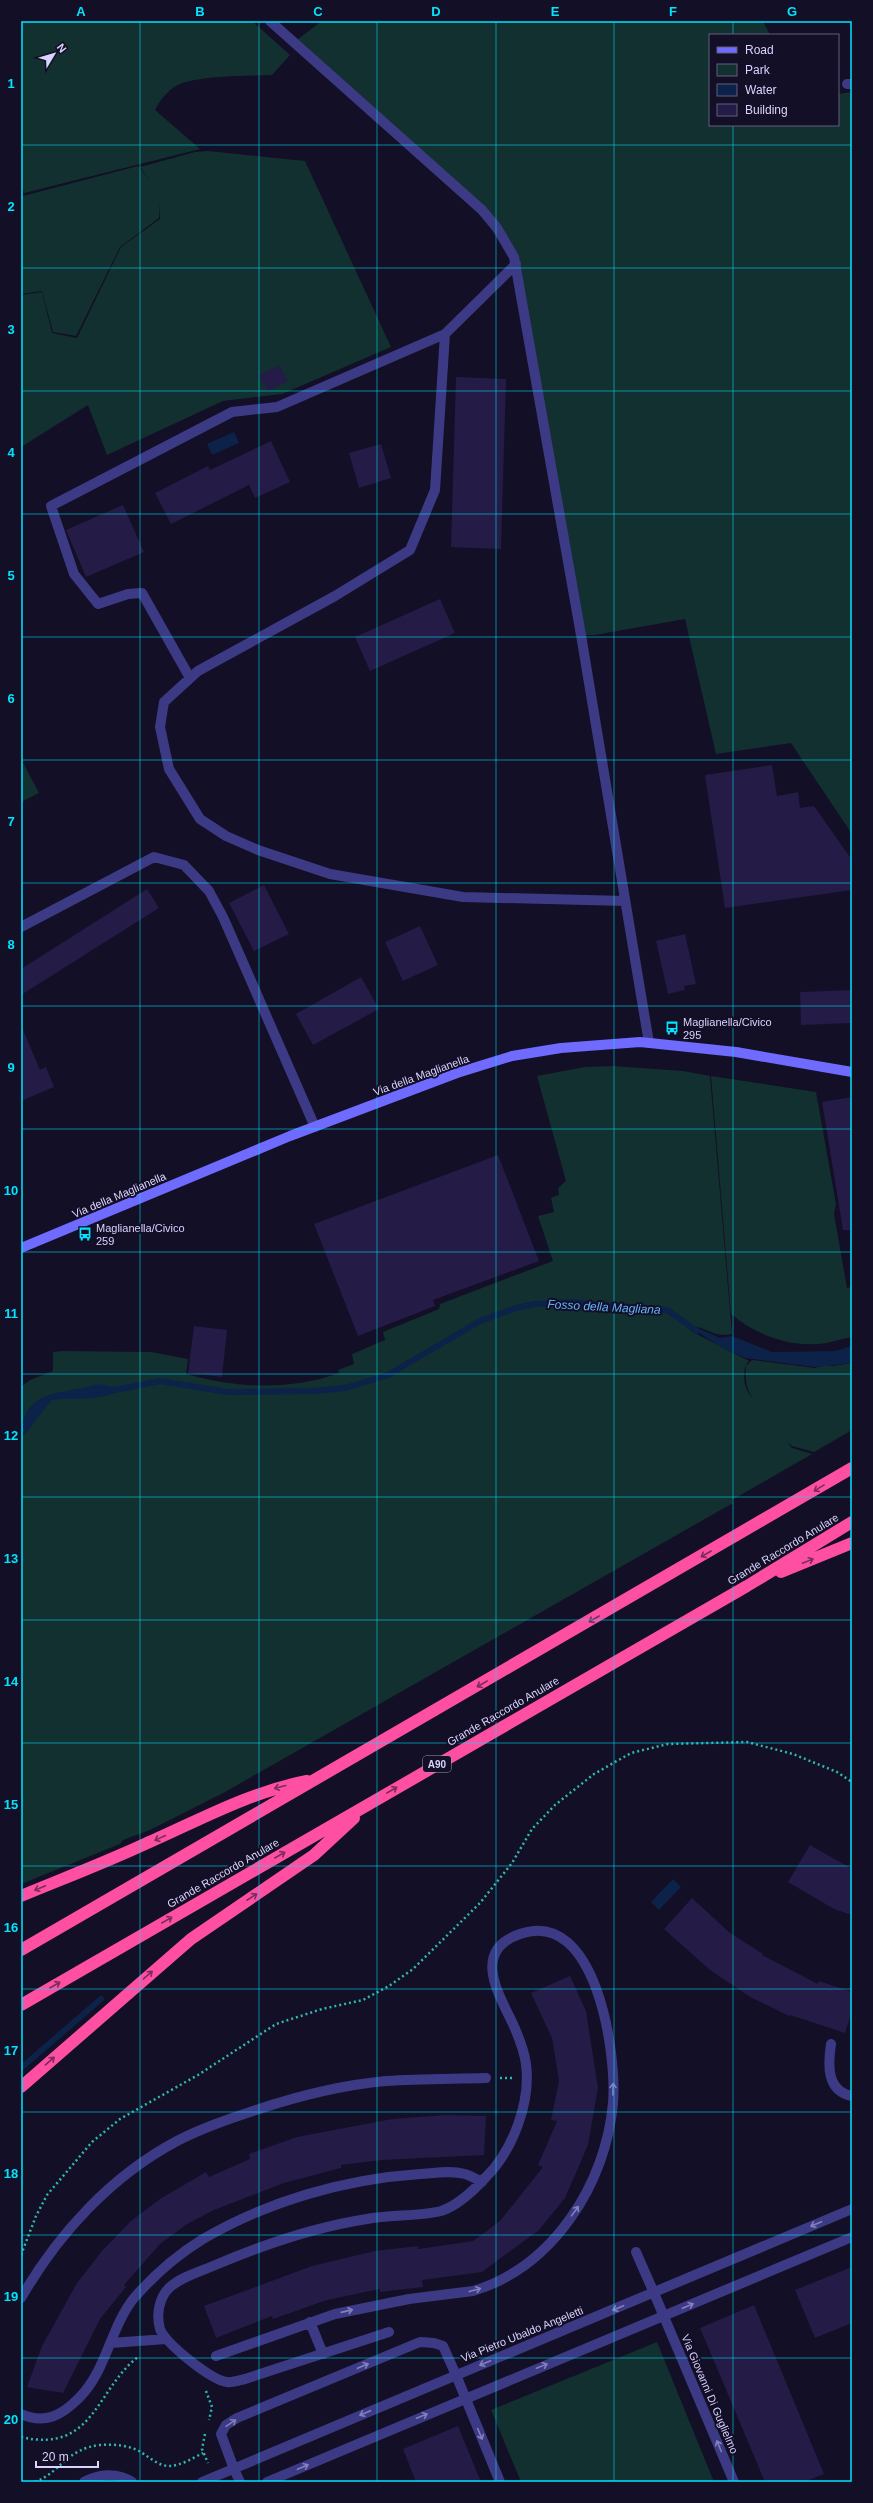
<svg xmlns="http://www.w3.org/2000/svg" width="873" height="2503" viewBox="0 0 873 2503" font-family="Arial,sans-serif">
	<rect width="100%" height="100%" fill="#130f26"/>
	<path fill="#12302f" d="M21 21H252L290 55 272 75C249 76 198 75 178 85 168 90 160 100 155 110L200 149 24 193 21 185Z
		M322 21H763L770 35H710V125H838V94L852 92V834L791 743 716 754 685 619 595 635H581L516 264 488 217 294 42Z
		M208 151 305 161 391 347 282 394 223 401 107 455 88 405 21 447V295L42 292 52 333 77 338 121 247 160 219 159 204V218L120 247 76 336 53 332 42 291 21 294V192L23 196 138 166 151 182 140 167 195 152Z
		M21 759 39 793 21 802Z
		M613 1066 683 1071 710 1076 732 1334C712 1338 709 1327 690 1326L691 1331 749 1361C741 1369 743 1390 753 1398 746 1390 745 1377 746 1366L752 1360 815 1368 826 1365 832 1366 852 1363V1430L814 1452 792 1446 787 1442 792 1448 812 1454 732 1500 733 1503 225 1792 150 1830 123 1840 120 1844 21 1884V1387L30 1380 53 1371V1352L62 1351 151 1352 188 1359 186 1374C236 1388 289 1391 339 1373L338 1370 354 1364 352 1354 385 1340 383 1332 439 1309 440 1304 553 1261 538 1216 554 1212 551 1198 559 1195 558 1188 566 1181 537 1076 585 1067Z
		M711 1076 816 1092 836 1204 834 1214 847 1288 852 1287V1337C840 1339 828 1344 816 1344 786 1346 753 1333 731 1314Z
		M657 2342 714 2482H521L491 2410Z"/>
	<path fill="#0c2248" d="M234 432 239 443 212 455 207 444Z
		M690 1327 700 1329 720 1338 732 1336 772 1352 835 1351 852 1346V1363L815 1367 745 1358 721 1347Z
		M99 1384 122 1389C102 1402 74 1397 52 1400L21 1439C21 1387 62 1395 99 1384Z
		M673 1879 681 1887 659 1910 651 1902Z"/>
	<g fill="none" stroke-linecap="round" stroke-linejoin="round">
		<path stroke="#0c2248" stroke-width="6" d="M115 1390 160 1381 227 1392 313 1391 345 1388 388 1375 480 1321 516 1308 535 1304 572 1302 667 1310 697 1331
			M21 2068 101 1999"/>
	</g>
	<path fill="#241b47" d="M279 365 288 381 267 391 259 375Z
		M456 377 506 379 501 549 451 547Z
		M271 441 290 482 255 498 249 485 171 524 155 493 208 466 210 470Z
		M381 444 391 478 359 488 349 453Z
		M123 505 144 552 86 577 66 530Z
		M440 599 455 633 370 671 355 637Z
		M772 765 777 796 798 792 800 808 814 806 852 860V890L725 908 705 775Z
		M264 885 289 934 254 951 229 903Z
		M147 889 159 908 21 995V969Z
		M420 926 438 965 403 981 385 942Z
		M685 934 696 984 684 986 685 990 668 994 656 941Z
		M361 977 379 1009 313 1045 296 1014Z
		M852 990V1023L801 1025 800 992Z
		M21 1025 40 1070 46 1067 54 1087 21 1101Z
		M852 1097V1230H843L822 1102Z
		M498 1155 539 1261 433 1300 435 1306 358 1336 314 1224Z
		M194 1326 227 1330 222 1377 188 1373Z
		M810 1845 852 1869V1915L834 1909 788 1882Z
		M692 1898 730 1933 763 1954 762 1955 818 1984 819 1981 852 1992V2011L845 2033 790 2015 789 2016 752 1998 710 1970 664 1929Z
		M570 1976 586 2011 598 2088 588 2145 565 2198 539 2230 482 2272 422 2280 423 2287 380 2292V2289L327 2300 273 2319 272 2316 216 2338 204 2306 312 2266 375 2251 418 2246V2249L473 2241 500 2221 543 2167 538 2165 557 2121 551 2120 559 2081 552 2038 531 1993Z
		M446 2115 486 2116 484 2155 382 2160 341 2165V2168L284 2183 214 2210 187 2224 160 2244 124 2285 126 2287 100 2319 63 2393 27 2387 42 2346 77 2283 102 2251 131 2221 160 2199 206 2172 209 2177 250 2159 249 2154 297 2137 392 2119Z
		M852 2267V2323L815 2338 795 2290Z
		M754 2305 824 2474 804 2482H765L700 2328Z
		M458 2426 481 2482H416L403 2449Z"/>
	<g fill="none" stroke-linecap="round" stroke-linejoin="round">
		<path stroke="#2fb8b0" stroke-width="2.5" stroke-dasharray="2 3" stroke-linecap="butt" d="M500 2078H513
			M21 2255 36 2216 47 2195 92 2142 120 2119 198 2075 276 2024 322 2009 363 2000 389 1986 413 1969 480 1903 512 1863 532 1829 555 1805 594 1774 631 1753 668 1744 747 1742 793 1754 837 1772 852 1782
			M206 2391 212 2407 209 2420
			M205 2434 202 2449 208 2463
			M21 2437C94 2454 96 2389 138 2357
			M35 2482C61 2472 66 2449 100 2445 113 2444 127 2445 139 2451 148 2456 158 2466 169 2466 180 2466 193 2458 203 2453"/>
		<path stroke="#3d3a85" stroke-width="10" d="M270 21 482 210 497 228 514 257 581 635 649 1043
			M847 84H852
			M516 264 445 334 435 490 410 550 335 596 198 671 164 702 160 727 169 769 200 819 226 836 258 850 330 874 463 897 625 901
			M190 678 142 593 128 594 98 604 74 574 51 506 232 412 277 407 445 334
			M21 927 154 857 184 865 209 891 223 917 315 1127
			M831 2044C828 2064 826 2091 852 2096
			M636 2252 654 2293
			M21 2298C58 2234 111 2176 177 2141 202 2128 229 2119 256 2110 298 2096 342 2085 386 2081 419 2079 453 2079 486 2078
			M310 2322 323 2354
			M111 2343 166 2339
			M216 2356 335 2314 409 2299 473 2291C553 2267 606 2184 613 2103 617 2053 596 1907 520 1934 472 1950 498 1993 512 2022 518 2035 524 2049 526 2064 531 2102 513 2150 486 2177 475 2189 457 2206 441 2211 423 2216 388 2215 367 2219 315 2227 262 2245 213 2266 199 2272 181 2277 169 2288 159 2298 156 2315 160 2329 166 2344 211 2380 227 2382 233 2383 240 2380 245 2379L389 2332
			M21 2414C45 2425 62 2415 79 2398 107 2370 110 2328 134 2298 154 2275 177 2255 203 2239 268 2201 345 2179 420 2174 435 2173 451 2170 465 2174 471 2176 476 2179 482 2182
			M234 2469 221 2434 226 2425 237 2418 420 2342 434 2343 443 2346 456 2375"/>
		<path stroke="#3d3a85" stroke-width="10" d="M654 2293 734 2482
			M456 2375 500 2482
			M234 2469 240 2482
			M84 2482C99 2474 117 2472 132 2482
			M202 2482 852 2209
			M267 2482 852 2237"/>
		<path stroke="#6f6bff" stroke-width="10" d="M21 1248 290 1136 457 1073 512 1056 561 1048 640 1042 736 1052 852 1072"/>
		<path stroke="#ff4fa3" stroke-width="12" d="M781 1572 852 1543
			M21 1896C62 1879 104 1863 145 1844 198 1821 249 1792 307 1781
			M21 1950 852 1468
			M21 2005 747 1586 852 1522
			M21 2087 191 1939 314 1855 354 1818"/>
	</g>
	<defs><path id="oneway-shaft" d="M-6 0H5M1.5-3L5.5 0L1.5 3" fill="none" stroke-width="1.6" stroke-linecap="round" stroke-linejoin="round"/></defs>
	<g stroke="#7d2c5e">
		<use href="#oneway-shaft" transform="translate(819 1488) rotate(149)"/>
		<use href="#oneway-shaft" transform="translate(706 1554) rotate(150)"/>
		<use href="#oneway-shaft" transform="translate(808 1561) rotate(-22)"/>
		<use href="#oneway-shaft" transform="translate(594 1619) rotate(150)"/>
		<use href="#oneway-shaft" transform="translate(482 1684) rotate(150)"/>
		<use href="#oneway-shaft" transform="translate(280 1787) rotate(165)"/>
		<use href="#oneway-shaft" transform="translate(392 1790) rotate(-30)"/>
		<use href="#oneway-shaft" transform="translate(160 1838) rotate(155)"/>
		<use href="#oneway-shaft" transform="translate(280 1855) rotate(-30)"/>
		<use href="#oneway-shaft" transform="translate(40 1888) rotate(157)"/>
		<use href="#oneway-shaft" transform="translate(252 1897) rotate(-33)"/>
		<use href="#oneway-shaft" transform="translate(167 1920) rotate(-30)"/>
		<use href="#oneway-shaft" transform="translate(148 1975) rotate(-41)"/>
		<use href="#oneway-shaft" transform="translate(55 1985) rotate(-30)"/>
		<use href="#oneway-shaft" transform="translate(50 2061) rotate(-41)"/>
	</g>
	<g stroke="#837fbc">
		<use href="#oneway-shaft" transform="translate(613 2089) rotate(-89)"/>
		<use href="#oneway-shaft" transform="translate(575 2211) rotate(-54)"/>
		<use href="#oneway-shaft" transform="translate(816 2224) rotate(157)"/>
		<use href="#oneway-shaft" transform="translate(475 2290) rotate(-15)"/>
		<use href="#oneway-shaft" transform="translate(688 2306) rotate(-23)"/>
		<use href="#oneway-shaft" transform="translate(618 2308) rotate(157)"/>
		<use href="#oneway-shaft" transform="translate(347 2311) rotate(-13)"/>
		<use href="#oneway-shaft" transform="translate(485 2363) rotate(157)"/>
		<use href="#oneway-shaft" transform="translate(363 2366) rotate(-23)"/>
		<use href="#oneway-shaft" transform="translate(542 2366) rotate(-22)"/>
		<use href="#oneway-shaft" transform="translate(365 2413) rotate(157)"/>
		<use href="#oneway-shaft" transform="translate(422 2416) rotate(-22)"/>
		<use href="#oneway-shaft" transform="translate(231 2423) rotate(-34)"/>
		<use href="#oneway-shaft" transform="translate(480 2434) rotate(67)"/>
		<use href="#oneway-shaft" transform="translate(719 2446) rotate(-113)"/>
		<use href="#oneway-shaft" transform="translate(303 2467) rotate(-23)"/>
	</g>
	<path fill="none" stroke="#00e5ff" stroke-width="1" stroke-opacity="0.55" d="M140 21V2482M259 21V2482M377 21V2482M496 21V2482M614 21V2482M733 21V35M733 125V2482M21 145H852M21 268H852M21 391H852M21 514H852M21 637H852M21 760H852M21 883H852M21 1006H852M21 1129H852M21 1252H852M21 1374H852M21 1497H852M21 1620H852M21 1743H852M21 1866H852M21 1989H852M21 2112H852M21 2235H852M21 2358H852"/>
	<defs>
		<g id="bus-bare" transform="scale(1.08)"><path d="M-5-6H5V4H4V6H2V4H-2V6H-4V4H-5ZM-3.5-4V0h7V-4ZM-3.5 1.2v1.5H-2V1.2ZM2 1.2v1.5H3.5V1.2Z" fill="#00e5ff" stroke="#130f26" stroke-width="2.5" paint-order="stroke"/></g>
	</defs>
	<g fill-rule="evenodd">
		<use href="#bus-bare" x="672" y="1028"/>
		<use href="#bus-bare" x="85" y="1234"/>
	</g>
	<g text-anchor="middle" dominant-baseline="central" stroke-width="4" stroke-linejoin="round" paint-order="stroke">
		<rect fill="#130f26" stroke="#9e99be" stroke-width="1" x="423" y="1756" width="28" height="16" rx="3"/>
		<g font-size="10" font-weight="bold" fill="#d9d4ff">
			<text x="437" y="1764">A90</text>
		</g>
		<g font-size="11" fill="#d9d4ff" stroke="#130f26" text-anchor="start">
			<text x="683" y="1022">Maglianella/Civico<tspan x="683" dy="13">295</tspan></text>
			<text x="96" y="1228">Maglianella/Civico<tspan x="96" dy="13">259</tspan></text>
		</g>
		<g font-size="11" fill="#d9d4ff" stroke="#130f26">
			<text transform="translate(421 1075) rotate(-20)">Via della Maglianella</text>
			<text transform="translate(119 1195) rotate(-23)">Via della Maglianella</text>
			<text transform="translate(783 1549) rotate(-31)">Grande Raccordo Anulare</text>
			<text transform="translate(503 1711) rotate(-30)">Grande Raccordo Anulare</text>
			<text transform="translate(223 1873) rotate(-30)">Grande Raccordo Anulare</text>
			<text transform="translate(522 2334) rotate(-22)">Via Pietro Ubaldo Angeletti</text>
			<text transform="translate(710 2394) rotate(67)">Via Giovanni Di Guglielmo</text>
		</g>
		<g font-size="12" font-style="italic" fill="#62b6ff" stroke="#130f26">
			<text transform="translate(604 1307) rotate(3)">Fosso della Magliana</text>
		</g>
	</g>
	<rect width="873" height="2503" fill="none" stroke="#130f26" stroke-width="44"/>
	<rect x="709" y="34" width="130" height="92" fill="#130f26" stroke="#625e7d"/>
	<rect x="717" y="47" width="20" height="6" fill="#6f6bff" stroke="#625e7d"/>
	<text x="745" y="54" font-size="12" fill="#d9d4ff">Road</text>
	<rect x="717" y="64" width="20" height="12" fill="#12302f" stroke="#625e7d"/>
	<text x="745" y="74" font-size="12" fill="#d9d4ff">Park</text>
	<rect x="717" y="84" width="20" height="12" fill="#0c2248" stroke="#625e7d"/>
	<text x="745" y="94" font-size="12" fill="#d9d4ff">Water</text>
	<rect x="717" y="104" width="20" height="12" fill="#241b47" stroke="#625e7d"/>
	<text x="745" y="114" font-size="12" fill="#d9d4ff">Building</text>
	<g transform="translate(54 54) rotate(52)" stroke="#130f26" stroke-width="3" paint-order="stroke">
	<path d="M0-3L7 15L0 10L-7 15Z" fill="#d9d4ff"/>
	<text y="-6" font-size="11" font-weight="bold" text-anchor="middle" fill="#d9d4ff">N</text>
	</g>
	<path d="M36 2461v6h62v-6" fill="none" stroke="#d9d4ff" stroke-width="2"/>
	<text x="42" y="2461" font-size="12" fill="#d9d4ff" stroke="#130f26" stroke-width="3" paint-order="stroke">20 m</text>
	<rect x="22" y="22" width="829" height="2459" fill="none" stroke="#00e5ff" stroke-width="1.5"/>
	<g font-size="13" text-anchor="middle" font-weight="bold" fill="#00e5ff">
		<text x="81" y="16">A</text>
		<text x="200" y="16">B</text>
		<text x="318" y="16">C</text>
		<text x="436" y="16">D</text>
		<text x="555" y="16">E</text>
		<text x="673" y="16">F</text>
		<text x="792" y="16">G</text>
		<text x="11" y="88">1</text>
		<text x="11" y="211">2</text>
		<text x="11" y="334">3</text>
		<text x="11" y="457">4</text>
		<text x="11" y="580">5</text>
		<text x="11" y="703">6</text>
		<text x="11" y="826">7</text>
		<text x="11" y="949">8</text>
		<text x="11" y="1072">9</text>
		<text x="11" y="1195">10</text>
		<text x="11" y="1318">11</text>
		<text x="11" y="1440">12</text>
		<text x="11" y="1563">13</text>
		<text x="11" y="1686">14</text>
		<text x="11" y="1809">15</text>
		<text x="11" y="1932">16</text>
		<text x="11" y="2055">17</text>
		<text x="11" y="2178">18</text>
		<text x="11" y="2301">19</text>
		<text x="11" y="2424">20</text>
	</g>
</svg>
